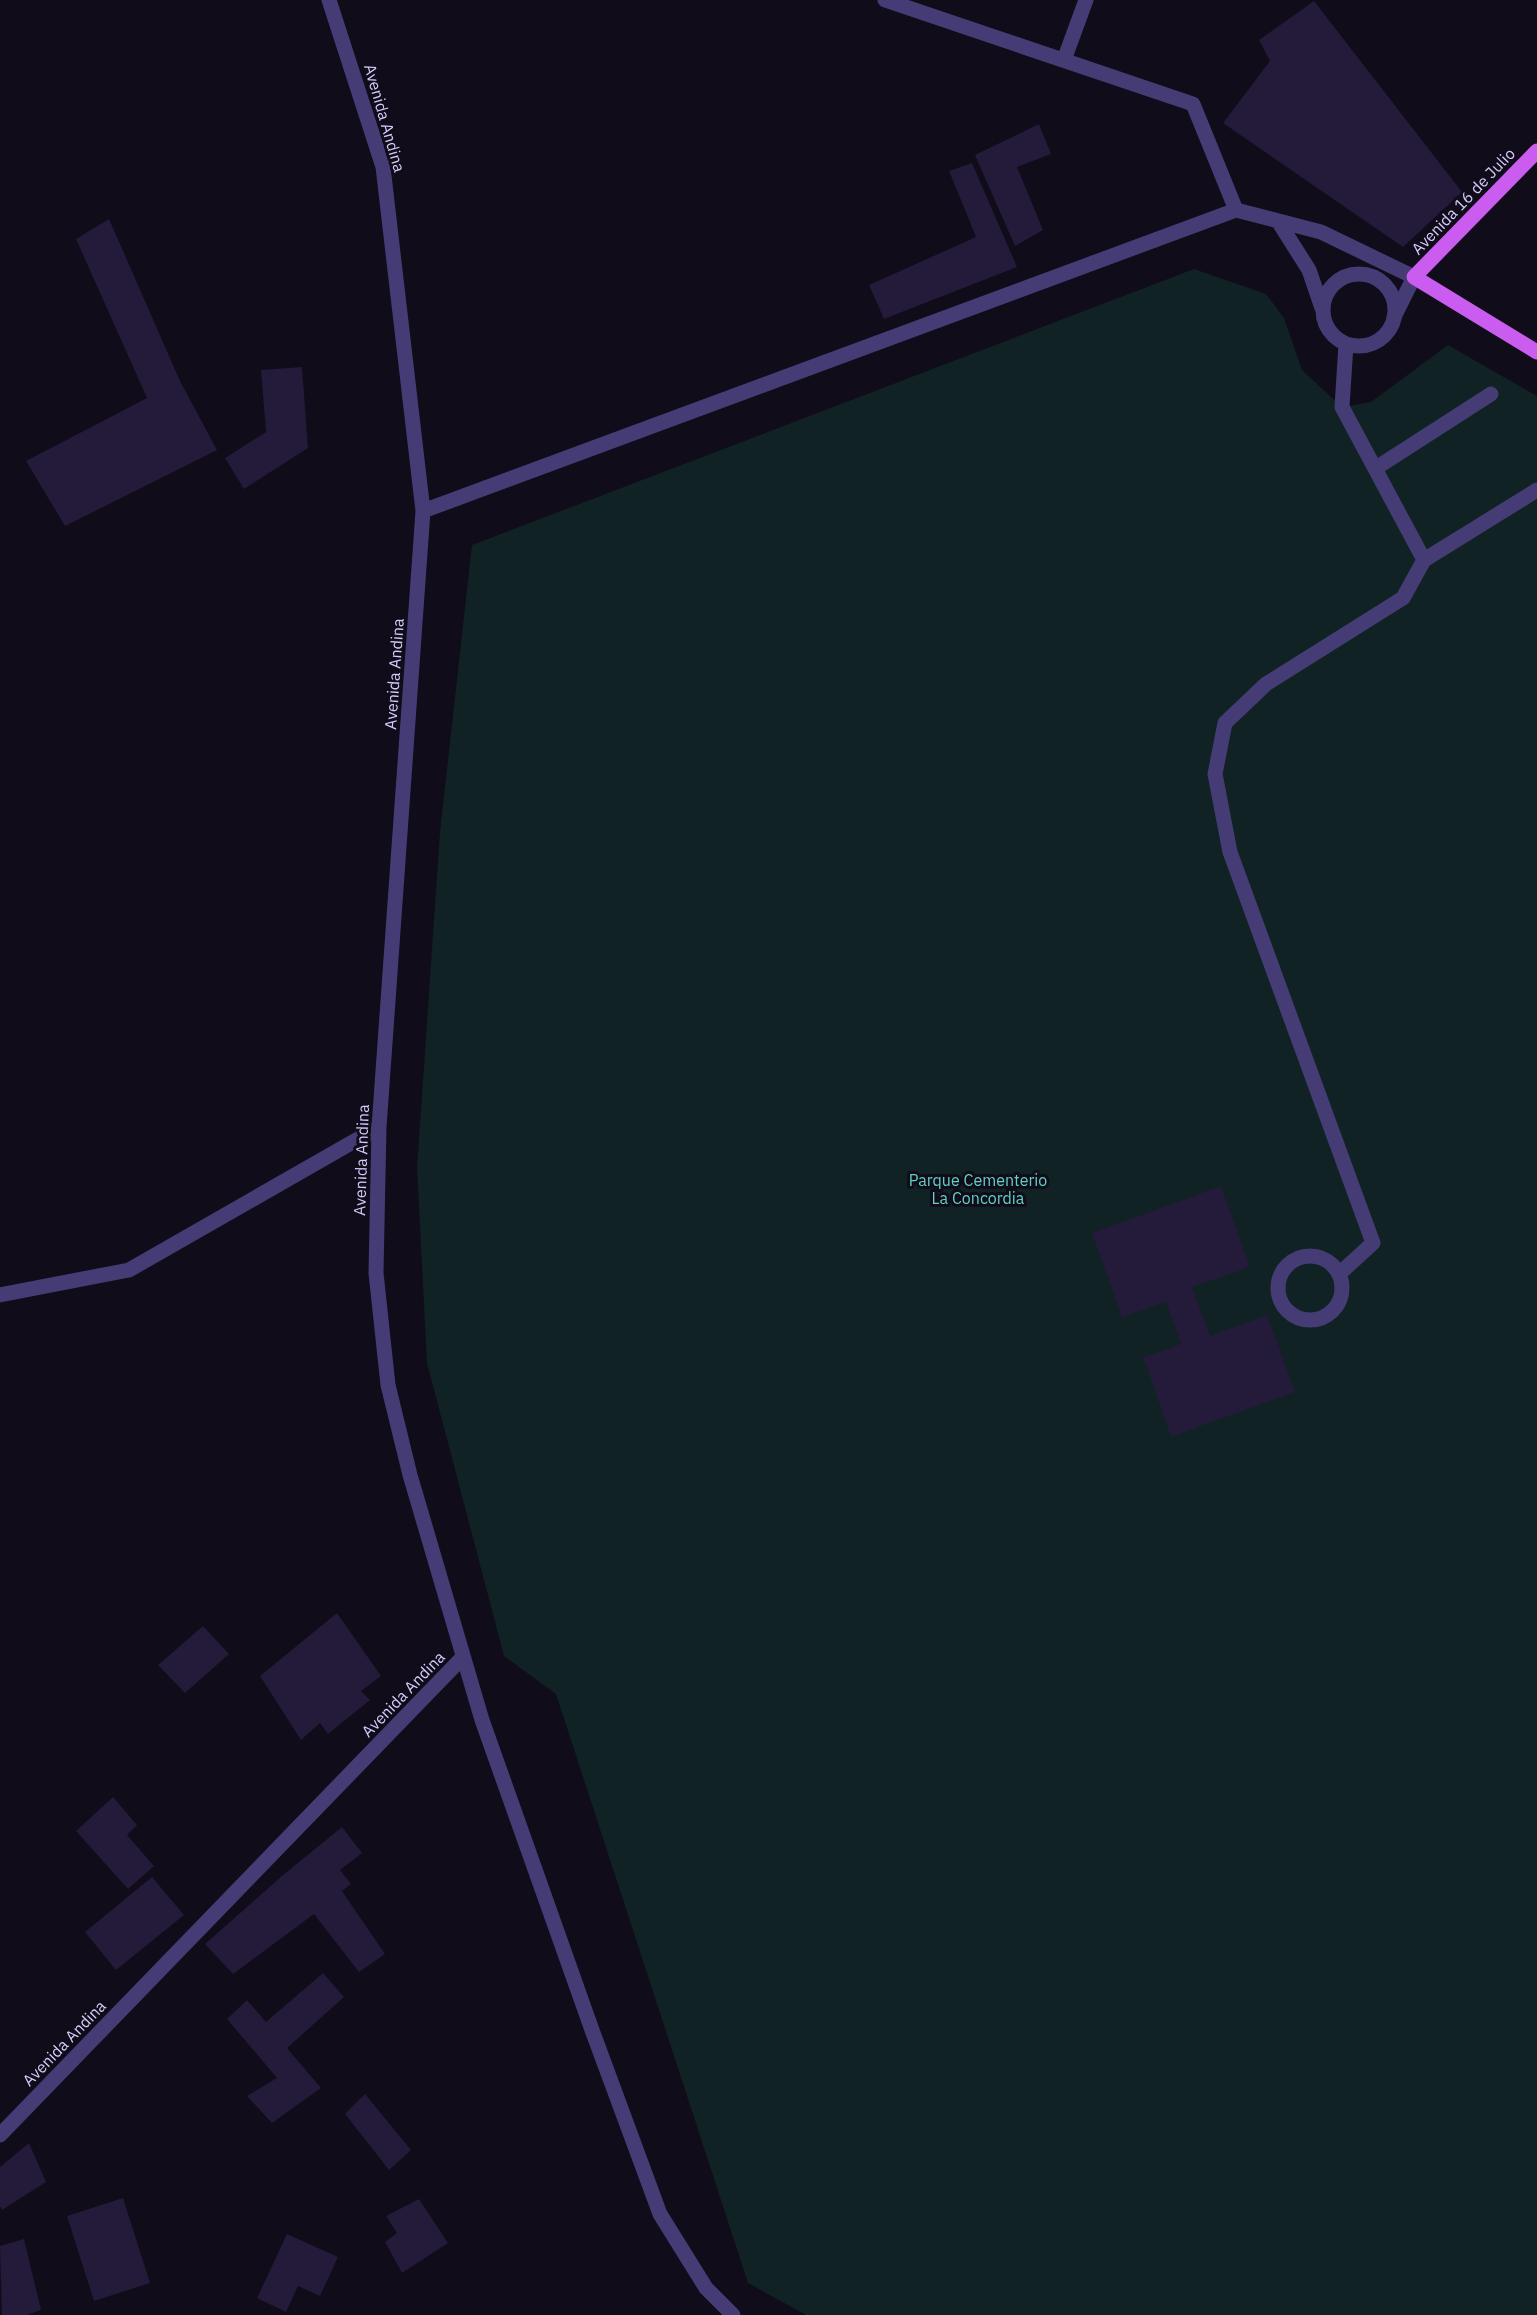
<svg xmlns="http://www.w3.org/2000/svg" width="1537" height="2315" viewBox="0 0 1537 2315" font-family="'IBM Plex Sans',sans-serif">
	<rect width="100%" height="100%" fill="#100c1a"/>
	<path fill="#102223" d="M1194 269 1266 294 1284 318 1302 370 1342 407 1371 402 1448 345 1537 396V2315H806L748 2283 556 1694 504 1656 427 1363 417 1168 440 832 472 545Z"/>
	<path fill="#241a39" d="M1314 1 1462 192 1403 247 1223 123 1270 61 1259 40Z
		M1039 124 1051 154 1017 167 1043 230 1015 246 975 155Z
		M972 163 1017 267 884 319 869 285 976 237 949 171Z
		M109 219 180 381 217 450 65 526 26 461 147 398 76 239Z
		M302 367 308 448 244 489 225 458 266 432 261 370Z
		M1221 1186 1250 1267 1192 1287 1210 1336 1267 1315 1295 1392 1171 1437 1143 1357 1181 1344 1166 1302 1122 1317 1092 1233Z
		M337 1613 381 1676 361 1691 370 1700 328 1734 320 1723 301 1740 260 1676Z
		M203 1626 229 1654 185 1693 158 1665Z
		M113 1797 137 1825 127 1835 154 1866 128 1889 76 1831Z
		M342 1827 362 1853 340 1870 351 1884 342 1891 385 1954 359 1972 314 1914 233 1974 205 1944 283 1875Z
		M152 1877 184 1915 116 1970 85 1932Z
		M323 1973 344 1997 287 2048 321 2088 272 2123 247 2096 277 2078 227 2019 247 2000 266 2022Z
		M365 2094 411 2150 389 2170 345 2114Z
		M29 2143 46 2182 2 2210 0 2206V2167Z
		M123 2198 150 2283 94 2301 67 2216Z
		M419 2199 448 2243 402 2273 385 2242 397 2233 386 2216Z
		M287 2234 338 2257 320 2296 298 2286 286 2312 257 2298Z
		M24 2239 41 2310 27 2315H2L0 2246Z"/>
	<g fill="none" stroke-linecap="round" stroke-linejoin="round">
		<path stroke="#453c75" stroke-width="15" d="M329 0 383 167 423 511 379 1127 376 1273 388 1385 410 1475 482 1720 592 2030 660 2214 706 2288 733 2315
			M885 0 1193 104 1236 210
			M1064 60 1086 0
			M1278 221 1309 270 1322 308
			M1323 310a36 36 0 1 1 72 0a36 36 0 1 1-72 0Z
			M1394 317 1414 277
			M1376 468 1491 394
			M423 511 1236 210 1321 232 1414 277
			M1424 560 1537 490
			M1278 1288a32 32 0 1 1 64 0a32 32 0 1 1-64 0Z
			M1339 1274 1373 1243 1230 852 1215 774 1225 723 1266 684 1403 598 1424 560 1342 407 1346 344
			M0 1295 129 1270 379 1127
			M0 2135 463 1657"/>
		<path stroke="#ca5cef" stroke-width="15" d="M1537 151 1414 277 1537 352"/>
	</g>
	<g text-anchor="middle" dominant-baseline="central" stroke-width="6" stroke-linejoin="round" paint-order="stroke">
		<g font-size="16" fill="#d6cafa" stroke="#100c1a">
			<text transform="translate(385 118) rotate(74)">Avenida Andina</text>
			<text transform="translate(1463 201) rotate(-46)">Avenida 16 de Julio</text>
			<text transform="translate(394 674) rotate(-86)">Avenida Andina</text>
			<text transform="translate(361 1160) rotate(-88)">Avenida Andina</text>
			<text transform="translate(403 1694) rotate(-46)">Avenida Andina</text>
			<text transform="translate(64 2043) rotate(-46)">Avenida Andina</text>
		</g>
		<g font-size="16" fill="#5fd2c3" stroke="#100c1a">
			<text x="978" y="1180">Parque Cementerio<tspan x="978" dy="18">La Concordia</tspan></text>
		</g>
	</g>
</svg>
